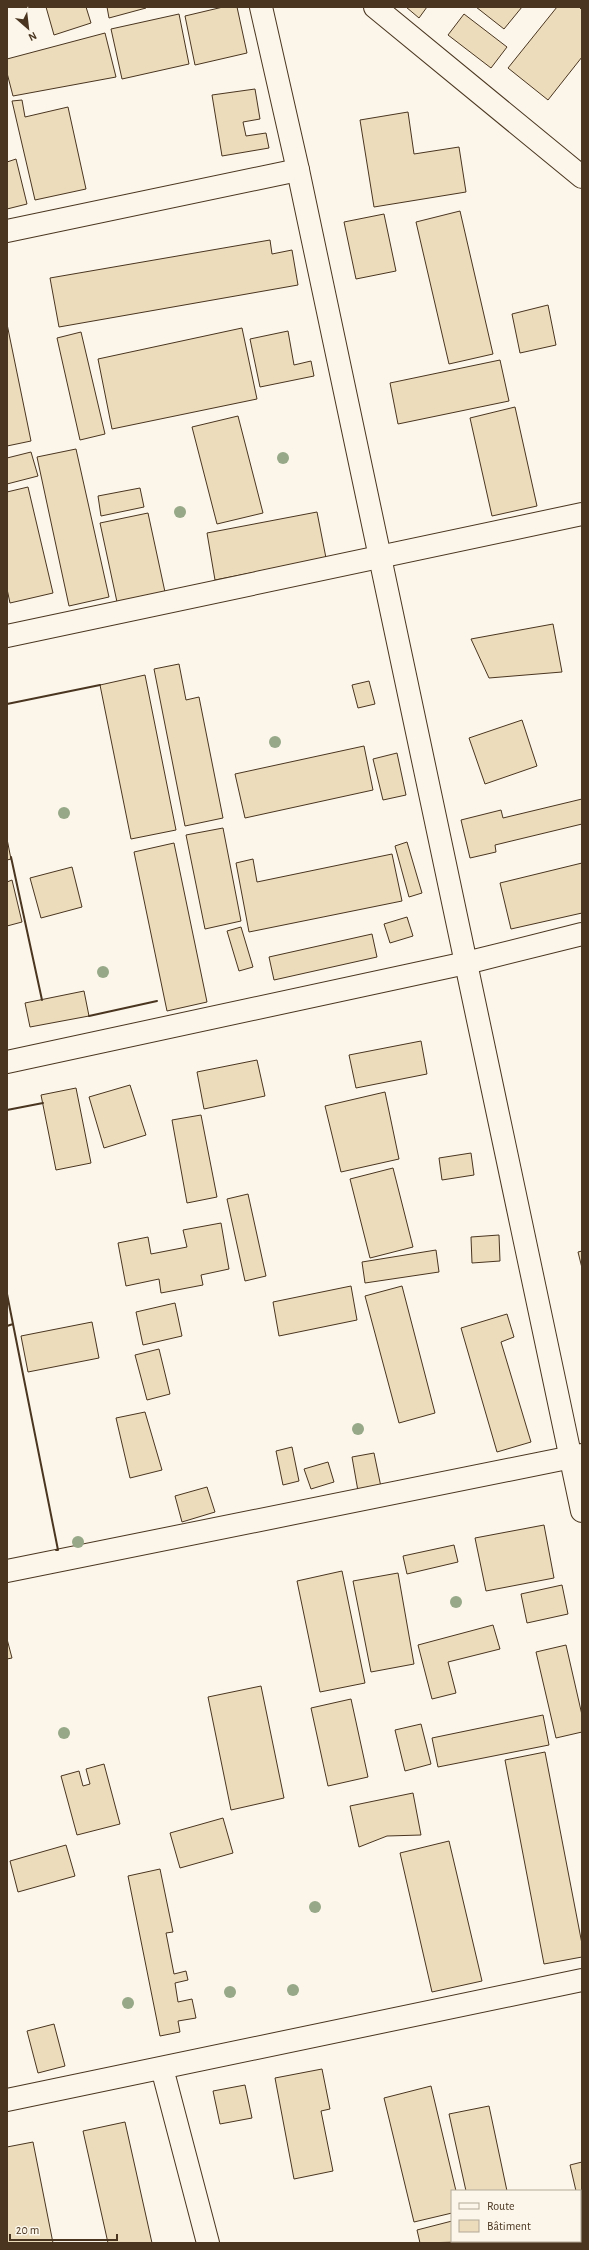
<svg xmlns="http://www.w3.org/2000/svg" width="589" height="2250" viewBox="0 0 589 2250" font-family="'Alegreya Sans',sans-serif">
	<rect width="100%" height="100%" fill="#fbf6e9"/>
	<path fill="#ecdcbc" stroke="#4a3520" d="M46 7H86L91 23 54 35Z
		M107 7H146V8L109 18Z
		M223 7H237L247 53 195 65 185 16Z
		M406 7H427L419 18Z
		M476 7H522L504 29Z
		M557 7H579L582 10V57L548 100 508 68Z
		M179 14 189 64 122 79 111 29Z
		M464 14 507 47 491 68 448 35Z
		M105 33 116 77 13 96 7 73V59Z
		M255 89 260 119 243 122 246 136 266 133 269 148 222 156 212 95Z
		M22 100 25 117 68 107 86 189 35 200 12 101Z
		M408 112 414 154 459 147 466 192 374 207 360 120Z
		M16 159 27 204 7 209V162Z
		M460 211 493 354 449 364 416 222Z
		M384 214 396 271 356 279 344 222Z
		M270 240 272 254 292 250 298 285 59 327 50 278Z
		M548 305 556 345 520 353 512 314Z
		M7 324 31 441 7 446Z
		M242 328 257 399 112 429 98 359Z
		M288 331 294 365 311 361 314 376 260 387 250 339Z
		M81 332 105 434 80 440 57 338Z
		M500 360 509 401 398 424 390 383Z
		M515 407 537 506 492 516 470 418Z
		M238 416 263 513 217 524 192 427Z
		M76 449 109 597 69 606 37 457Z
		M31 452 38 476 7 484V458Z
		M28 487 53 593 10 603 7 589V492Z
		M140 488 144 507 101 516 98 496Z
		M317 512 326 558 215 580 207 533Z
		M148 513 165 592 117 602 100 523Z
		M553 624 562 672 489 678 471 639Z
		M179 664 186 700 199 697 223 818 185 826 154 669Z
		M145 675 176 830 131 839 100 685Z
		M369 681 375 704 358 708 352 685Z
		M522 720 537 766 485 784 469 738Z
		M364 746 373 790 245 818 235 774Z
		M397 753 406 795 383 800 373 759Z
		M582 799V824L495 845 496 852 470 858 461 820 501 810 503 818Z
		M223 828 241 921 205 929 186 835Z
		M7 839 11 859 7 860Z
		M407 842 422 893 409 897 395 846Z
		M174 843 207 1002 167 1011 134 852Z
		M392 854 402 901 249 932 236 863 253 859 257 882Z
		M582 863V913L511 929 500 883Z
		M72 867 82 907 41 918 30 878Z
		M12 880 22 922 7 926V882Z
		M407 917 413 936 390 943 384 924Z
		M241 927 253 967 239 971 227 931Z
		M372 934 377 957 274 980 269 957Z
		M84 991 89 1016 30 1027 25 1003Z
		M421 1041 427 1074 356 1088 349 1055Z
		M257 1060 265 1096 204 1109 197 1072Z
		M130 1085 146 1135 104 1148 89 1097Z
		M76 1088 91 1163 56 1170 41 1095Z
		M385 1092 399 1159 341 1172 325 1106Z
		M201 1115 217 1197 187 1203 172 1120Z
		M471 1153 474 1175 442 1180 439 1158Z
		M393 1168 413 1247 370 1258 350 1179Z
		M248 1194 266 1276 245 1281 227 1199Z
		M221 1223 229 1269 201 1275 203 1285 161 1293 159 1279 126 1286 118 1243 148 1237 151 1254 187 1247 183 1230Z
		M499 1235 500 1261 472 1263 471 1237Z
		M436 1250 439 1272 365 1283 362 1262Z
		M582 1251V1268L578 1252Z
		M351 1286 357 1320 279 1336 273 1302Z
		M402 1286 435 1413 399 1423 365 1296Z
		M175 1303 182 1336 143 1345 136 1312Z
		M507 1314 514 1337 501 1342 531 1442 497 1452 461 1328Z
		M92 1322 99 1358 28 1372 21 1336Z
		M159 1349 170 1394 147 1400 135 1355Z
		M145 1412 162 1470 130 1478 116 1418Z
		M292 1447 299 1481 283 1485 276 1451Z
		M374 1453 381 1487 358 1491 352 1457Z
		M328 1462 334 1482 311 1489 304 1469Z
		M207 1487 215 1512 182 1522 175 1496Z
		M544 1525 554 1578 486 1591 475 1538Z
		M454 1545 458 1562 407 1574 403 1556Z
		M342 1571 365 1683 320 1692 297 1581Z
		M398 1573 414 1664 371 1672 353 1581Z
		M562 1585 568 1614 527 1623 521 1594Z
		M493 1625 500 1649 448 1662 456 1693 432 1699 418 1645Z
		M7 1639 12 1658 7 1659Z
		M566 1645 582 1715V1732L556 1738 536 1652Z
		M261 1686 284 1798 231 1810 208 1697Z
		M351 1699 368 1777 328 1786 311 1708Z
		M543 1715 549 1745 438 1767 432 1738Z
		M421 1724 431 1764 405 1771 395 1730Z
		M545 1752 582 1944V1957L544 1964 505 1760Z
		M104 1764 120 1824 77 1835 61 1776 79 1771 83 1786 90 1784 86 1769Z
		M413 1793 421 1835 387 1836 359 1847 350 1806Z
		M223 1818 233 1853 180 1868 170 1833Z
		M449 1841 482 1981 432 1992 400 1853Z
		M66 1845 75 1876 18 1892 10 1861Z
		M160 1869 173 1932 166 1933 174 1974 186 1971 188 1980 175 1983 178 2002 192 1999 196 2018 178 2021 180 2032 160 2036 128 1876Z
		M54 2024 65 2066 38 2073 27 2031Z
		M322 2069 330 2109 321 2111 333 2171 294 2179 275 2078Z
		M245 2085 252 2118 220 2124 213 2091Z
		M431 2086 456 2191H452V2213L414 2222 384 2098Z
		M489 2106 507 2191H466L449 2114Z
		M125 2122 152 2243H108L83 2131Z
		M33 2142 53 2243H7V2147Z
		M582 2162V2210H580V2191H576L570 2165Z
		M452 2221V2241L460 2242 420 2243 417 2230Z
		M524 2241H554L545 2243H524Z"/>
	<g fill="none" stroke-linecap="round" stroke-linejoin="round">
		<g stroke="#4a3520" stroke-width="24">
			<path id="street" d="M7 231 298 170
				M7 636 582 514
				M7 1062 466 963 582 934
				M7 1571 582 1455
				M162 2068 208 2243
				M7 2100 582 1980"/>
		</g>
		<g stroke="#4a3520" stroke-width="24">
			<path id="secondary" d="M261 7 298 170 582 1511
				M375 7 582 177"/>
		</g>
		<use href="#street" stroke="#fbf6e9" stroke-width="22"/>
		<use href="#secondary" stroke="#fbf6e9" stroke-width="22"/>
		<path stroke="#4a3520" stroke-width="2" d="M7 704 100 685
			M11 857 42 1000
			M89 1016 157 1001
			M7 1110 43 1103
			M7 1294 58 1550H56
			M7 1326 13 1324"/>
	</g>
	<g fill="#96a887">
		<circle cx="283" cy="458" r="6"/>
		<circle cx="180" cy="512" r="6"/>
		<circle cx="275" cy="742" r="6"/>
		<circle cx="64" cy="813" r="6"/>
		<circle cx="103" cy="972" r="6"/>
		<circle cx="358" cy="1429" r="6"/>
		<circle cx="78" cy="1542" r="6"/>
		<circle cx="456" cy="1602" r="6"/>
		<circle cx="64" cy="1733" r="6"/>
		<circle cx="315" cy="1907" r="6"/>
		<circle cx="293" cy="1990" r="6"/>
		<circle cx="230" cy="1992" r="6"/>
		<circle cx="128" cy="2003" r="6"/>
	</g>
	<rect width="589" height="2250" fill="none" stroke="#4a3520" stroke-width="16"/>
	<rect x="451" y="2190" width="130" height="52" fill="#fbf6e9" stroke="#b4a999"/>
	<rect x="459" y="2203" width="20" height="6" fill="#fbf6e9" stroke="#b4a999"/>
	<text x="487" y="2210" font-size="12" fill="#4a3520">Route</text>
	<rect x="459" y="2220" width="20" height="12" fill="#ecdcbc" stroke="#b4a999"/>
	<text x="487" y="2230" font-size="12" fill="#4a3520">Bâtiment</text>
	<g transform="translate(28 28) rotate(152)" stroke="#fbf6e9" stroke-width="3" paint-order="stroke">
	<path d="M0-3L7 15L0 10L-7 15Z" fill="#4a3520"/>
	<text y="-6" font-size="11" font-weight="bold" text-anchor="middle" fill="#4a3520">N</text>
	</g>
	<path d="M10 2234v6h107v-6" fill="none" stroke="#4a3520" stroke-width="2"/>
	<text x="16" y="2234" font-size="12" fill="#4a3520" stroke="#fbf6e9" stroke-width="3" paint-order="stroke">20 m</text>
</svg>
